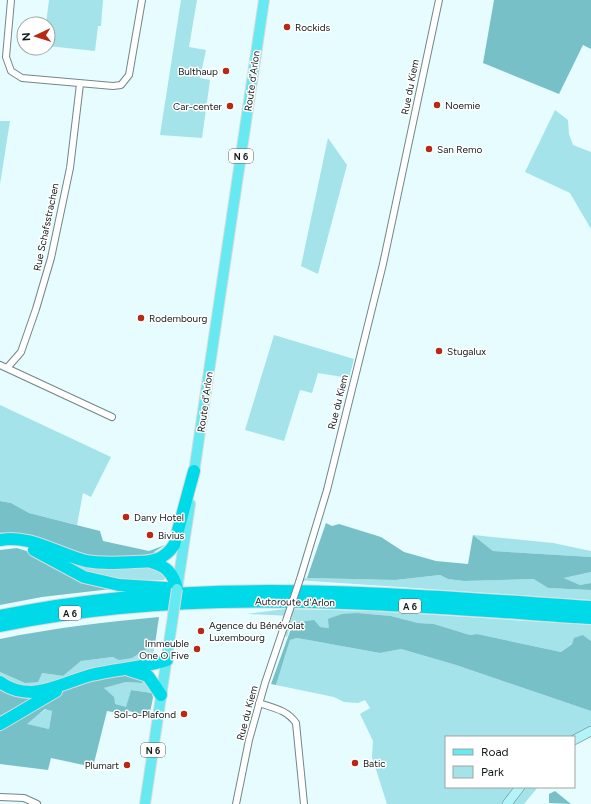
<svg xmlns="http://www.w3.org/2000/svg" width="591" height="804" viewBox="0 0 591 804" font-family="Figtree,sans-serif">
	<rect width="100%" height="100%" fill="#e7fcfe"/>
	<path fill="#a3e3e9" d="M49 0H103L101 26H98L95 51 48 46V24H46Z
		M181 0H197L189 47 206 50 200 78 210 80 202 138 160 135Z
		M555 110 568 120 569 134 573 145 591 152V229L570 193 525 172Z
		M0 121H10L0 184Z
		M328 138 347 165 318 274 301 266Z
		M274 335 354 359 349 378 318 373 312 393 300 390 284 441 245 430Z
		M0 405 111 457 91 497 83 493 77 525 29 513 11 503 0 501Z
		M473 535 553 543 591 551V557L493 551Z
		M64 558 117 566 158 568 167 574 164 580H136L100 577 66 562Z
		M591 572V583L580 585 564 578Z
		M440 575 448 579 464 581 535 579 548 588 591 590V600L296 580 307 578 395 580Z
		M285 609 372 611 591 625V641L583 635 561 652 477 634 470 635 434 624 418 623 391 616 358 613 329 628 320 627 289 630 287 637 285 636 292 616 247 614Z
		M297 638 380 653 401 649 456 665 591 711V727L573 737H446V787H516L503 804H387L372 757 373 741 360 714 370 708 365 700 358 703 344 702 334 697 276 685 290 640Z
		M155 644 153 656 147 660 128 662V664L49 685 22 689 0 678V672L25 683 42 673 63 676 81 661 113 657 132 658Z
		M144 679 152 693 131 690 126 708 114 704 104 688 126 682 142 683Z
		M46 709 52 711 49 729 26 724Z
		M525 787H538L524 804H512Z"/>
	<path fill="#78c0c7" fill-rule="evenodd" d="M494 0H591V49L583 45 559 94 483 63Z
		M0 501 11 503 29 513 100 531 103 541 149 551 165 545 154 552 156 556 116 558 87 556 0 536Z
		M326 523 332 526 339 524 381 537 404 552 436 561 468 564 473 535 493 551 591 557V572L564 578 580 585 591 583V590L548 588 534 579 464 581 448 579 440 575 395 580 307 578Z
		M17 548 36 554 111 589 42 597 0 605V550Z
		M358 613 391 616 418 623 434 624 470 635 477 634 561 652 572 644 574 638 583 635 591 641V711L456 665 401 649 380 653 297 638 290 640 276 685 271 684 293 623 314 620 320 627 329 628 328 619 342 614Z
		M159 617 155 644 132 658 119 660 113 657 81 661 63 676 42 673 38 682 25 683 0 672V639C53 628 105 622 159 617Z
		M124 675H135L144 679 142 683 126 682 104 688 114 697 115 704 126 707 131 690 152 693 153 698 149 717 129 711 123 714 107 711 93 767 51 758 48 770 0 764V728L62 691 78 684ZM45 709 52 711 49 729 27 724Z
		M0 686 29 694 30 699 0 716Z
		M555 791 571 804 549 803V794Z"/>
	<g fill="none" stroke-linecap="round" stroke-linejoin="round">
		<g stroke="#738688" stroke-width="8">
			<path id="street" d="M11 0 6 57 11 71 22 78 113 86 121 85 129 75 142 0
				M0 365 112 417
				M7 368 21 352 36 309 51 258 70 168 80 84
				M300 579 327 490 383 264 439 0
				M259 703C274 708 287 710 296 723L304 804
				M0 797 24 798 37 804
				M236 804 249 740 265 683 287 618"/>
		</g>
		<g stroke="#738688" stroke-width="10">
			<path id="secondary" d="M574 740 591 731
				M507 804 520 787"/>
		</g>
		<g stroke="#d9dbdb" stroke-width="12">
			<path id="primary" d="M193 479 264 0
				M177 589 190 504
				M145 804 173 616"/>
		</g>
		<g stroke="#d9dbdb" stroke-width="14">
			<path id="highway" d="M0 540C29 534 58 554 86 561 102 564 118 563 135 562 152 562 164 560 174 545L194 471
				M34 550 84 577 119 585 166 588
				M151 562C166 566 173 573 177 589
				M0 616C195 575 394 594 591 607
				M0 626C195 585 394 605 591 618
				M129 670 148 676 161 695
				M0 682C9 689 20 692 32 692 52 691 72 680 91 675 116 669 142 668 167 660
				M0 724 56 691"/>
		</g>
		<use href="#street" stroke="#fff" stroke-width="6"/>
		<use href="#secondary" stroke="#b2f4f8" stroke-width="9"/>
		<use href="#primary" stroke="#66e9f1" stroke-width="10"/>
		<use href="#highway" stroke="#00dae8" stroke-width="12"/>
		<g stroke="#738688" stroke-width="8" stroke-linecap="butt">
			<path id="street-bridge" d="M287 618 300 579"/>
		</g>
		<g stroke="#d9dbdb" stroke-width="12" stroke-linecap="butt">
			<path id="primary-bridge" d="M173 616 177 589"/>
		</g>
		<use href="#street-bridge" stroke="#fff" stroke-width="6"/>
		<use href="#primary-bridge" stroke="#66e9f1" stroke-width="10"/>
	</g>
	<g fill="#b62916" stroke="#fff" stroke-width="1.5">
		<circle cx="287" cy="27" r="4"/>
		<circle cx="226" cy="71" r="4"/>
		<circle cx="437" cy="105" r="4"/>
		<circle cx="230" cy="106" r="4"/>
		<circle cx="429" cy="149" r="4"/>
		<circle cx="141" cy="318" r="4"/>
		<circle cx="439" cy="351" r="4"/>
		<circle cx="126" cy="517" r="4"/>
		<circle cx="150" cy="535" r="4"/>
		<circle cx="201" cy="631" r="4"/>
		<circle cx="197" cy="649" r="4"/>
		<circle cx="184" cy="714" r="4"/>
		<circle cx="355" cy="763" r="4"/>
		<circle cx="127" cy="765" r="4"/>
	</g>
	<g text-anchor="middle" dominant-baseline="central" stroke-width="3" stroke-linejoin="round" paint-order="stroke">
		<g fill="#fff" stroke="#5a5f60" stroke-width="1">
			<rect x="229" y="149" width="24" height="14" rx="3"/>
			<rect x="399" y="599" width="22" height="14" rx="3"/>
			<rect x="59" y="606" width="22" height="14" rx="3"/>
			<rect x="141" y="743" width="24" height="14" rx="3"/>
		</g>
		<g font-size="9" font-weight="bold" fill="#141b1c">
			<text x="241" y="156">N 6</text>
			<text x="410" y="606">A 6</text>
			<text x="70" y="613">A 6</text>
			<text x="153" y="750">N 6</text>
		</g>
		<g font-size="10" fill="#141b1c" stroke="#fff" text-anchor="start">
			<text x="295" y="27">Rockids</text>
			<text x="218" y="71" text-anchor="end">Bulthaup</text>
			<text x="445" y="105">Noemie</text>
			<text x="222" y="106" text-anchor="end">Car-center</text>
			<text x="437" y="149">San Remo</text>
			<text x="149" y="318">Rodembourg</text>
			<text x="447" y="351">Stugalux</text>
			<text x="134" y="517">Dany Hotel</text>
			<text x="158" y="535">Bivius</text>
			<text x="209" y="625">Agence du Bénévolat<tspan x="209" dy="12">Luxembourg</tspan></text>
			<text x="189" y="643" text-anchor="end">Immeuble<tspan x="189" dy="12">One O Five</tspan></text>
			<text x="176" y="714" text-anchor="end">Sol-o-Plafond</text>
			<text x="363" y="763">Batic</text>
			<text x="119" y="765" text-anchor="end">Plumart</text>
		</g>
		<g font-size="10" fill="#141b1c" stroke="#fff">
			<text transform="translate(252 81) rotate(-82)">Route d'Arlon</text>
			<text transform="translate(410 87) rotate(-79)">Rue du Kiem</text>
			<text transform="translate(46 227) rotate(-78)">Rue Schafsstrachen</text>
			<text transform="translate(205 402) rotate(-82)">Route d'Arlon</text>
			<text transform="translate(338 402) rotate(-76)">Rue du Kiem</text>
			<text transform="translate(295 602) rotate(1)">Autoroute d'Arlon</text>
			<text transform="translate(247 713) rotate(-75)">Rue du Kiem</text>
		</g>
	</g>
	<rect x="445" y="736" width="130" height="52" fill="#ffffff" stroke="#a1a4a4"/>
	<rect x="453" y="749" width="20" height="6" fill="#66e9f1" stroke="#a1a4a4"/>
	<text x="481" y="756" font-size="12" fill="#141b1c">Road</text>
	<rect x="453" y="766" width="20" height="12" fill="#a3e3e9" stroke="#a1a4a4"/>
	<text x="481" y="776" font-size="12" fill="#141b1c">Park</text>
	<g transform="translate(36 36) rotate(266)"><circle r="19" fill="#ffffff" stroke="#a1a4a4"/>
	<path d="M0-3L7 15L0 10L-7 15Z" fill="#b62916"/>
	<text y="-6" font-size="11" font-weight="bold" text-anchor="middle" fill="#141b1c">N</text>
	</g>
</svg>
